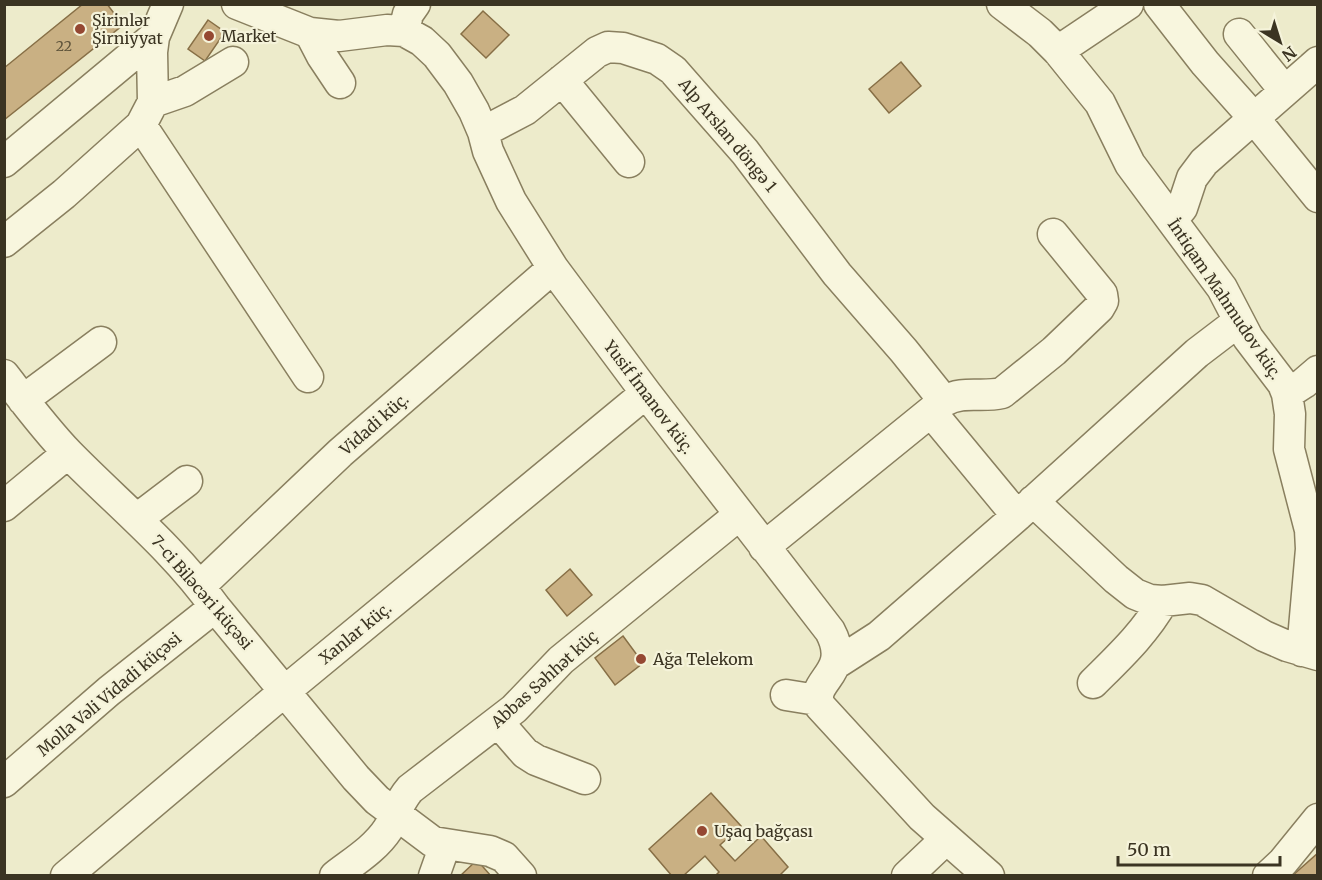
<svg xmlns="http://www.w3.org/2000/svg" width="1322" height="880" viewBox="0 0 1322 880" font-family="Merriweather,serif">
	<rect width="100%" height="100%" fill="#edebcb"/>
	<path fill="#c9b083" stroke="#876f46" stroke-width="1.5" d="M83 4H107L123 25 4 120V68Z
		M483 11 509 35 486 58 461 34Z
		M208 20 225 32 205 61 188 49Z
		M901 62 921 86 889 113 869 89Z
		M570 569 592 595 567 616 546 590Z
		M623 636 643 663 615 685 595 658Z
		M711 793 741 826 720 845 735 861 761 836 788 867 779 876H715L719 872 705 856 683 876H672L649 849Z
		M1318 853V876H1292Z
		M477 860 491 876H460Z"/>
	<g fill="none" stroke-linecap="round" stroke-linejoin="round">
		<g stroke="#897f5f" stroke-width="33">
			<path id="minor" d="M237 4 310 33 339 36 387 30 404 31 422 41 437 55 458 83 474 111 483 132 488 151 511 201 553 268 646 393 830 631C853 674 808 680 820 706L922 817 989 876
				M1002 4 1040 33 1058 51 1100 103 1130 164 1222 288 1248 338 1283 384 1287 394 1290 414 1289 449 1310 530 1311 549 1302 651
				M1159 4 1205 63 1253 117 1318 197
				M404 31 408 14 415 4
				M310 33 322 56 340 83
				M1239 34 1284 90
				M1058 51 1128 4
				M562 80 629 162
				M153 102 185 91 233 62
				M141 125 308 377
				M483 132 525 110 597 52 608 47 623 48 657 59 673 70 745 152 837 274 904 351 944 401
				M4 162 154 37
				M1172 220 1182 208 1192 178 1204 162 1318 62
				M4 242 64 194 141 125 153 102 152 52 154 37 168 4
				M4 375C25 402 45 429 69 454 118 504 174 549 215 607L356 778 377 800 433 842 490 851 504 857 521 876
				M1287 394 1304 383 1318 371
				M23 400 101 342
				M931 412 1017 516
				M1033 501 1116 579 1135 594 1150 600 1163 601 1190 598 1202 600 1264 636 1287 646 1318 655
				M4 506 68 453
				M137 519 187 481
				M764 547 944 401C964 390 980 398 1002 393L1054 351 1099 308 1103 301 1102 294 1053 234
				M200 586 340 453 553 268
				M837 663 879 636 1017 516 1197 353 1239 321
				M1093 683C1119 657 1145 633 1163 601
				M786 695 817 700
				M498 722 525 753 536 760 585 779
				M4 782 109 691 215 607
				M66 876 285 691 646 393
				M335 876C353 862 375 849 388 829 397 814 397 804 410 789L514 709 561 660 739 515
				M434 876 445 845
				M907 876 946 839
				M1268 876 1283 862 1318 819"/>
		</g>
		<use href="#minor" stroke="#f8f6de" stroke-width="30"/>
	</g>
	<g fill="#954832" stroke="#f5f3da" stroke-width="2">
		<circle cx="80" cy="29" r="6"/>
		<circle cx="209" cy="36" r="6"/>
		<circle cx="641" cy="659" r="6"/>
		<circle cx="702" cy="831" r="6"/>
	</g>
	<g text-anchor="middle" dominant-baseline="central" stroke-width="4.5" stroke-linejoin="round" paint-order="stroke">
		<g font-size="14" fill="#5e533a">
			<text x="64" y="46">22</text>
		</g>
		<g font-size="16" fill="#3b3422" stroke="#f5f3da" text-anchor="start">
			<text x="92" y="20">Şirinlər<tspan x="92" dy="18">Şirniyyat</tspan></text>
			<text x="221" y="36">Market</text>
			<text x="653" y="659">Ağa Telekom</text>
			<text x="714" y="831">Uşaq bağçası</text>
		</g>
		<g font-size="16" fill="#3b3422" stroke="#f5f3da">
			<text transform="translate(728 135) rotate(50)">Alp Arslan döngə 1</text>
			<text transform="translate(1225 299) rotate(56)">İntiqam Mahmudov küç.</text>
			<text transform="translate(649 397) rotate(53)">Yusif İmanov küç.</text>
			<text transform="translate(374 424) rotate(-41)">Vidadi küç.</text>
			<text transform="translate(202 592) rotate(49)">7-ci Biləcəri küçəsi</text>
			<text transform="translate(355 633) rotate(-39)">Xanlar küç.</text>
			<text transform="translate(544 679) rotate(-42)">Abbas Səhhət küç</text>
			<text transform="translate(109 694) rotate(-40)">Molla Vəli Vidadi küçəsi</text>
		</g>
	</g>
	<rect width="1322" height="880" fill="none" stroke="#3b3422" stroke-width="12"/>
	<g transform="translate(1280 42) rotate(142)" stroke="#f5f3da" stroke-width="4.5" paint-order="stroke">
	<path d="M0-4.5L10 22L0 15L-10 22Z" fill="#3b3422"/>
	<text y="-9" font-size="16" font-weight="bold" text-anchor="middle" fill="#3b3422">N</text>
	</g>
	<path d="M1118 856v9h162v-9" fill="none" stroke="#3b3422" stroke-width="3"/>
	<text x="1127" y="856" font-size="18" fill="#3b3422" stroke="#f5f3da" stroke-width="4.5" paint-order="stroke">50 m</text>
</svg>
